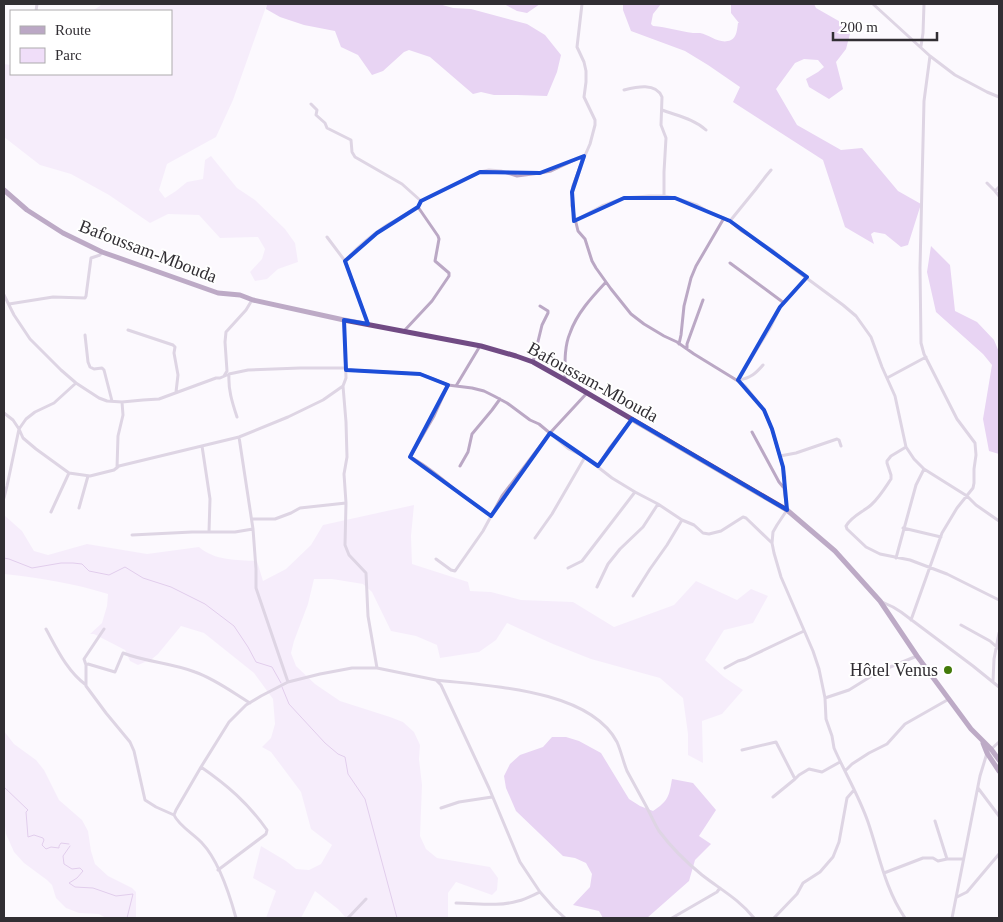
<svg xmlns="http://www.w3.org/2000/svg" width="1003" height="922" viewBox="0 0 1003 922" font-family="Georgia,serif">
	<rect width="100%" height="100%" fill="#fcf9fe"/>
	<path fill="#f0def9" d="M101 4H267L233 100 216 137 167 164 159 190 165 198 176 191 187 182 203 179 205 160 211 156 237 188 255 200 285 229 295 243 298 262 278 269 267 279 255 281 250 272 262 259 265 249 258 237 220 238 199 215 168 214 150 223 109 195 71 174 40 165 4 137V64L11 65V74H171V11H92L100 6Z
		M414 505 411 536 412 564 468 582 470 591 491 592 521 600 573 602 614 627 674 605 696 581 737 600 751 589 768 596 753 623 724 630 705 660 724 677 743 690 722 714 702 721 703 763 688 755V734L683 698 660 678 591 659 553 644 507 623 496 640 479 652 440 658 437 645 416 636 391 631 372 592 363 584 332 579H314L308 604 294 641 291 653 296 666 315 684 340 701 390 717 403 722 414 732 420 745 419 759 422 785 420 836 426 849 437 858 490 867 498 878 497 890 492 895 456 882 448 893V918H346L338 909 315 891 301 918H266L276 891 253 878 261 846 286 861 296 869 309 870 321 864 332 845 311 829 301 792 271 752 262 747 271 738 275 724 273 699 254 673 204 633 181 626 158 654 152 659 138 665 130 661 125 650 94 634H90L102 623 107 606 108 594C73 583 40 578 4 574V515L22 531 34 551 48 555 87 544 147 554 199 547C215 561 238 560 257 561L263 581 286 569 311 545 323 525Z
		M4 731 14 744 36 760 44 770 59 800 82 820 88 831 91 851 95 864 108 876 132 888 136 892V918H106L99 914 79 913 66 908 56 898 52 885 47 880 24 863 14 852 6 834 4 818Z"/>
	<path fill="#d0a6e6" d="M267 4H439L453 8 471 9 527 24 545 35 561 55 557 72 547 96 517 95H494L481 92 473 94 430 57 409 50 404 52 383 71 372 75 358 55 341 47 335 31 304 25 280 17 266 9Z
		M504 4H519L523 5 527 4H540L527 13 517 11Z
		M623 4H661L653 14 651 24 653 26C667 27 679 31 693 33 695 33 698 33 700 33 710 35 720 45 731 40 737 37 737 29 738 23H739L731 13V4H814L816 8 844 24 851 30 846 49 836 62 843 89 829 99 809 87 806 79 818 72 824 67 818 60 804 59 795 63 776 89 797 125 841 150 862 148 898 191 921 204 908 245 901 247 885 234 874 232 871 234 874 244 845 227 823 160 733 102 740 87 708 65 685 51 631 31 623 10Z
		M931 246 950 265 955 311 977 322 994 340 999 352V454L989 451 983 419 992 365 983 354 936 312 927 272Z
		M552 737H566L579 741 601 753 629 799 640 806 653 811C668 801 669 797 672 779L693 783 716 810 699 836 711 844 695 860 689 881 647 918H603L599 911 573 905 590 887 592 874 586 863 575 858 563 856 516 811 506 788 504 776 510 764 520 755 543 747Z"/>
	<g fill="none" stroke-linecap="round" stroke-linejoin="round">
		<path stroke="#c298d7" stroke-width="1" d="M4 558 9 559 32 568 61 563H73L82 564 89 571 109 575 125 567 143 578 171 587 205 604 234 626 248 647 256 662 272 667 281 683
			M282 687 289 704 325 743 338 754 345 757 348 774 365 799 397 918
			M4 787 28 810 26 812 28 837 34 835 43 838 44 840 42 845 46 849 51 847 59 848V846L61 843 69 844
			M70 846 63 856 64 864 72 869 80 868 83 871 77 878 69 883 75 887 93 888 116 896 133 894 127 918"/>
		<path stroke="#bba8c5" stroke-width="3" d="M582 4 577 47 584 62 586 71V82L584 97 595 120V125L590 144 580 167 573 186 572 206 578 231 585 239 592 261 596 268 611 289 631 314 644 324 664 336 677 342 694 354 738 381 745 386 764 410 772 429 783 467 785 477 784 488 787 510 777 525 773 532 772 543 774 553 781 577 813 651 819 669 825 698 826 719 832 736 834 748C845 773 859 796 868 822 879 854 885 889 905 918
			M873 4 930 56 955 75 987 92 999 97
			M36 11 37 4
			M921 46 923 33 924 4
			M624 90C636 87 656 82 662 97L661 125 666 138 664 172V196
			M311 104 317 110 316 115 325 123 327 128 351 140 352 152 355 157 402 184 421 201
			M662 110C678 116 694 119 706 130
			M987 183 995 191
			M999 187 995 191 999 196
			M576 220 602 206 624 198 649 196H664L675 198 697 205 707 211 730 221 742 231 772 250 793 268 843 305 856 316 871 337 882 367 895 396 906 447 914 459 924 469 967 496 976 505 999 521
			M730 221 756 189 766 176 771 170
			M327 237 345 261 368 324
			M345 261C357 247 372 235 387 225 392 222 397 220 401 217 407 213 412 210 418 207L421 201 480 172 489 170 501 171 517 176 540 173 551 171 583 156
			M730 263 784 303
			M4 295 14 315 30 339 61 370 76 383 99 398 107 401 122 402 143 400 159 399 216 378H220L229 374 248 370 300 368H346
			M9 304 53 297 85 298 86 296 91 258 100 255 102 252
			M344 320 346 378 343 386 346 422 347 457 344 474 346 503 345 545 349 555 366 573 368 616 377 668
			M128 330 173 345 175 347 174 353 178 375 176 392
			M404 331 432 301 449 276V273L435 261 439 239 438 236 418 207
			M85 335 88 362 90 367 94 369 102 368 104 370 112 401
			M679 344 681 335 684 306 691 278 696 266 724 218
			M687 349V344L703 300
			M533 362 542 325 548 313V311L540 306
			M346 370 420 374 448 385 472 388 484 391 494 396 507 403 530 420 539 424 569 449 585 457 612 478 635 492 658 504 682 520 694 525 703 533 709 534 721 531 743 517 746 518 772 543
			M229 374C228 389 232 402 237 417
			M224 376 227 371 225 342 226 332 246 310 252 300
			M887 378 926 357
			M565 380C565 364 564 347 570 333 577 313 592 297 606 282
			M739 380C751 378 756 373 763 365
			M738 381 752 357 770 328 780 307 807 277
			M448 385 434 416 410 457C427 465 443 480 458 492 469 501 480 508 491 516
			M456 386 480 346
			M4 413 13 420 19 429 23 438 36 449 69 473 90 476 114 470 119 466 239 437 288 417 323 400 343 386
			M752 432 779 482 784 488
			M239 437 253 529 256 569V588L288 682
			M202 446 210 499 209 532
			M906 447 891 456 887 461V463L891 475V479C885 488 879 498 871 505 863 512 852 516 846 526L847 529 866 547 880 554 910 560 947 574 999 600
			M780 456 796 453 837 439 839 440 841 446
			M460 466 468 452 472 434 492 410 500 399
			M598 466 609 449 632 419
			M117 468 118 436 123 415 122 402
			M4 498 7 486 19 429 26 419 35 412 54 403 76 383
			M79 508 88 476
			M51 512 69 473
			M252 519H275L291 513 300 508 346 503
			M903 528 941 537
			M132 535 192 532H235L253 529
			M535 538 552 514 585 457
			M896 558 916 485 924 469
			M436 559 451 570 455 571 483 531 502 496 550 433 587 393
			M568 568 582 561 635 492
			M597 587 608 564 620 549 643 527 658 504
			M633 596 650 569 667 545 682 520
			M880 601 893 607 901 612 973 666 999 687
			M911 620 942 533 957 508 973 488 974 483V469L976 455 975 443 957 419 924 354 921 343 920 268 924 101 930 56
			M961 625 990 641 999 649
			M46 629C57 649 67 671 86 685
			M104 629 84 659 86 665V686L106 713 130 742 134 751 145 800 156 807 174 815
			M86 665 88 664 115 672 123 653C146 662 172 663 195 672 215 679 232 692 250 703
			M725 668 738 661 745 659 804 631
			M436 680C488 686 589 689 617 742 621 751 623 761 627 771 633 782 639 793 645 804 650 813 654 823 659 831 671 847 686 862 702 875 720 889 740 900 754 918
			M993 681 994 659 999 633
			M825 698 849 690 878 672 917 656
			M742 750 776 742 795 779 799 775 809 769 822 772 840 762
			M201 767C227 785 248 803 267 830L266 834 218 870
			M845 771 852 764 869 753 887 744 905 724 949 699
			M978 788 999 816
			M773 797 795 779
			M441 808 459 802 492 797
			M935 821 947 859
			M884 873 923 858H933L938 861 947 859H963
			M957 897 967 892 999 854
			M456 903C476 903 498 907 518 901 526 899 533 895 540 892
			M236 918C230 896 218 860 202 843 194 834 179 826 174 815L176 810 201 767 229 722 246 705 261 696 288 682 320 674 352 668H377L436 680 441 685 489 788 520 862 540 892 554 908 565 918
			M348 918 366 899
			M672 918 717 892 720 888
			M774 918 797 894 803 883 820 872 833 857 839 842 847 798 854 790
			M952 918 980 776 987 753 999 742"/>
		<path stroke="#714b84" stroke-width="5" d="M4 190 27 210 63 233 102 252 218 293 240 295 253 300 344 320 481 346 516 356 533 362 565 380 787 510 835 551 880 601 917 656 971 729 991 749 999 760
			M983 743 987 753 999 771"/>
	</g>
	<path d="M0 0H1003V922H0ZM584 156 572 192 574 221 624 198H675L730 221 807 277 780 307 738 380 764 410 772 429 783 467 787 510 632 419 598 466 550 433 491 516 410 457 448 385 420 374 346 370 344 320 368 324 345 261 377 233 418 207 421 201 480 172 540 173Z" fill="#fcf9fe" fill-opacity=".55" fill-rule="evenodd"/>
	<path fill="none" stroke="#1d4ed8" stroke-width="4" stroke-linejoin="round" d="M584 156 572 192 574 221 624 198H675L730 221 807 277 780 307 738 380 764 410 772 429 783 467 787 510 632 419 598 466 550 433 491 516 410 457 448 385 420 374 346 370 344 320 368 324 345 261 377 233 418 207 421 201 480 172 540 173Z"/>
	<circle fill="#43790a" stroke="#fff" stroke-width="2" cx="948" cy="670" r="5"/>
	<g text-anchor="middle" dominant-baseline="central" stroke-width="4" stroke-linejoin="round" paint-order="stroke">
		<g font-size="18" fill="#312e33" stroke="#fff">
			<text transform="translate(148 251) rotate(21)">Bafoussam-Mbouda</text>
			<text transform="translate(593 382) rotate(29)">Bafoussam-Mbouda</text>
		</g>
		<g font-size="18" fill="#312e33" stroke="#fff" text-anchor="end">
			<text x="938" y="670">Hôtel Venus</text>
		</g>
	</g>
	<rect width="1003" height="922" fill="none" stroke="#312e33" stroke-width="10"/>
	<rect x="10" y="10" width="162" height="65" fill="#ffffff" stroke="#adabad"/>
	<rect x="20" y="26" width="25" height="8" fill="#bba8c5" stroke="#adabad"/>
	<text x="55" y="35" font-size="15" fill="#312e33">Route</text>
	<rect x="20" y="48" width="25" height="15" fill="#f0def9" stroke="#adabad"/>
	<text x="55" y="60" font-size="15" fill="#312e33">Parc</text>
	<path d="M833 32v8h104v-8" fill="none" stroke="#312e33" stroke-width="2.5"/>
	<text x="840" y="32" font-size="15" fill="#312e33" stroke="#ffffff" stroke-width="4" paint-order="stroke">200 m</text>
</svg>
